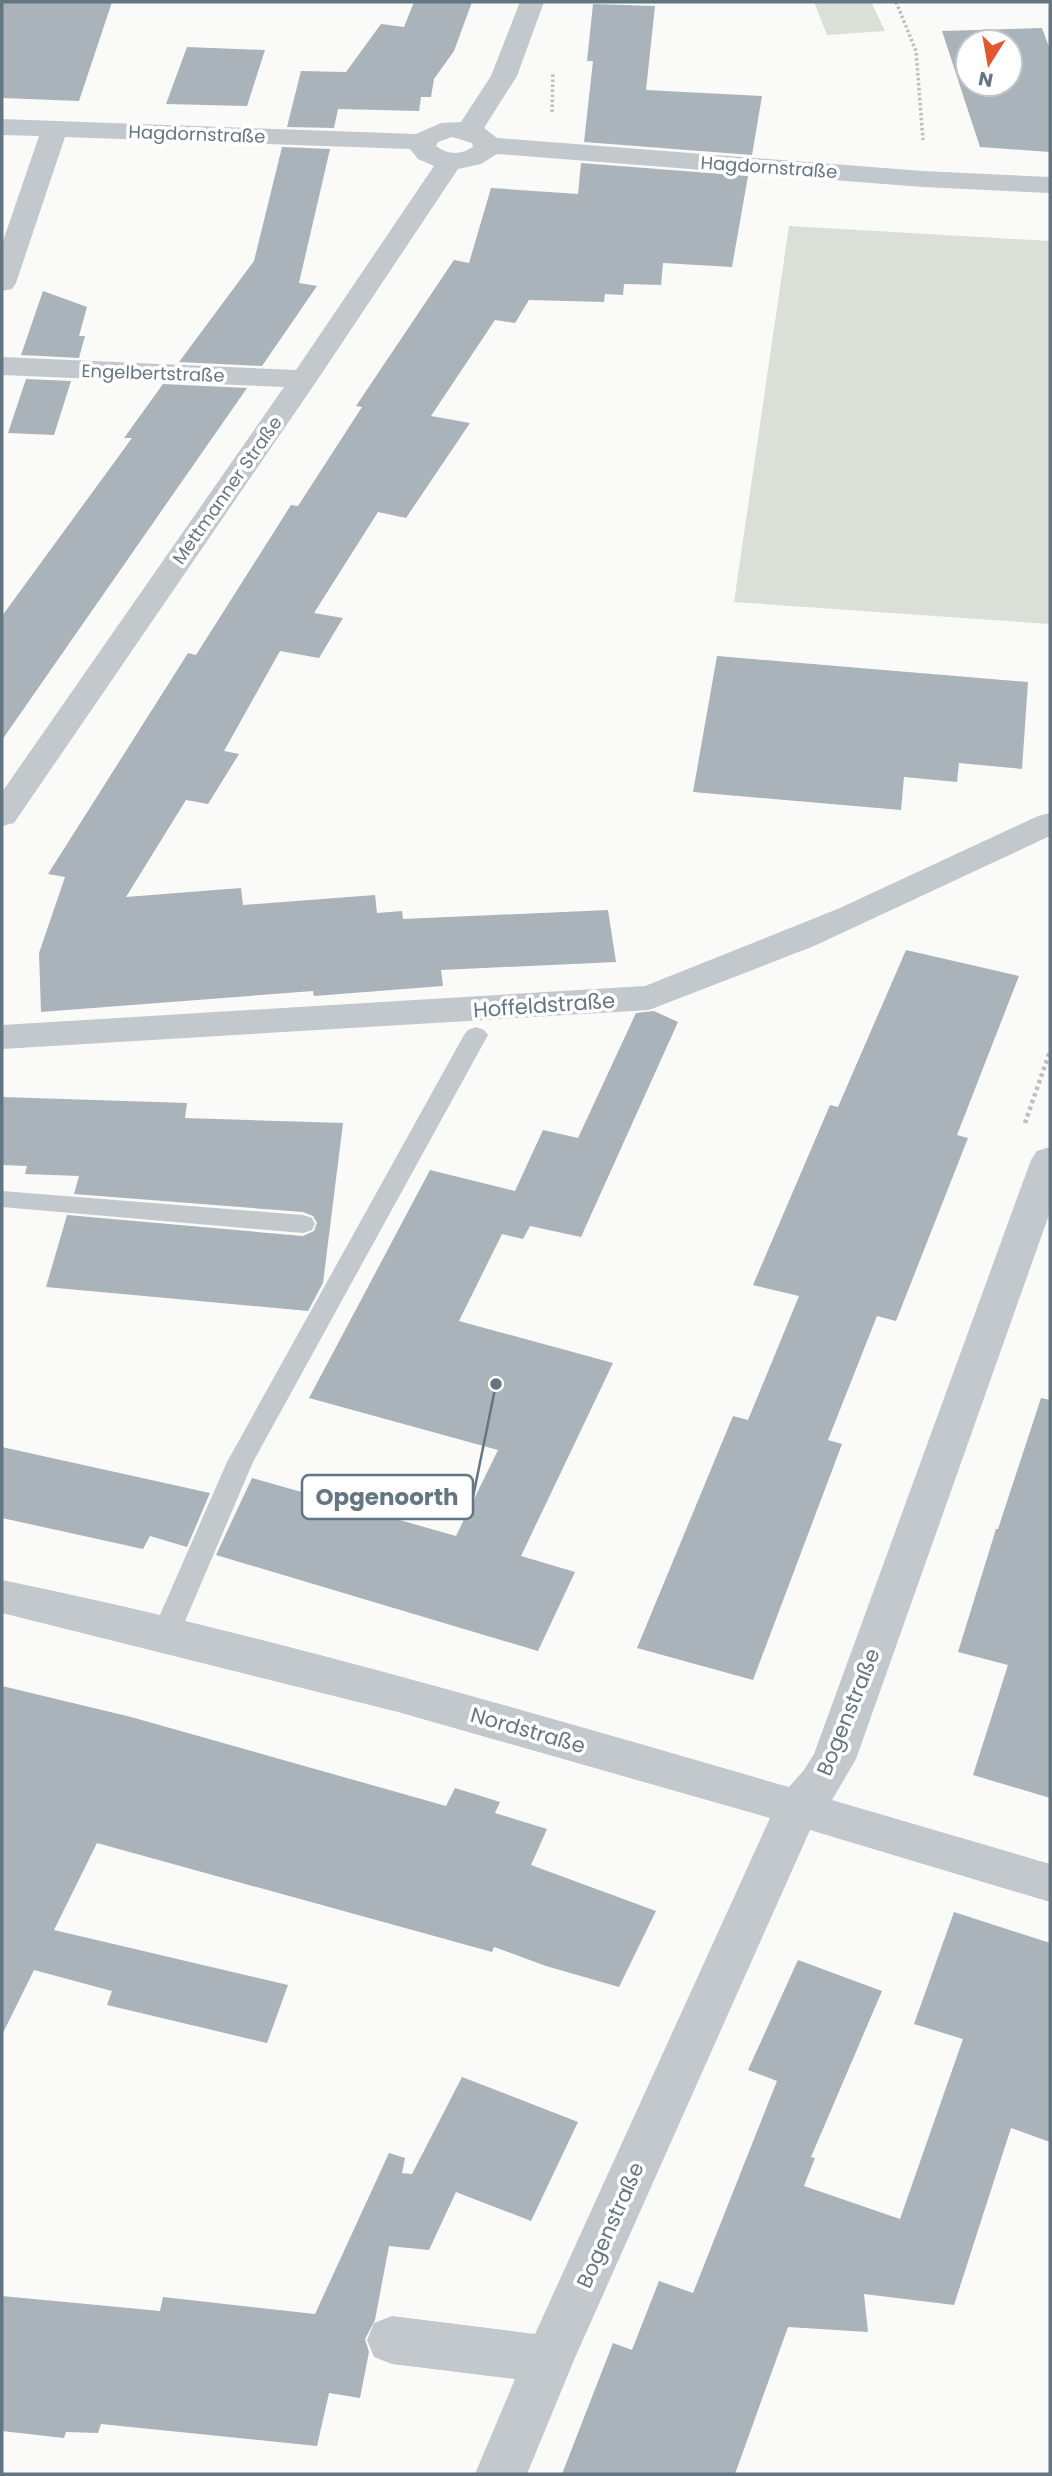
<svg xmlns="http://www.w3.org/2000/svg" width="1052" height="2476" viewBox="0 0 1052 2476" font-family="Poppins,sans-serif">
	<rect width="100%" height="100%" fill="#fafaf8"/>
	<path fill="#dadfd7" d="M814 2H871L885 31 827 35Z
		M789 226 1050 241V624L734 602Z"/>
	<path fill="#aab3b9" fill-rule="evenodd" d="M2 2H112L79 101 2 98Z
		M414 2H472L454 51 434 79 431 97H421L419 111 338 109 334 128 287 127 301 71 346 72 381 24 404 27Z
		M593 4 655 6 646 90 762 96 752 155 584 142 593 61H587Z
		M1042 28 1050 50V152L980 147 942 31ZM968 42H1010V84H968Z
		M187 47 265 50 247 106 166 104Z
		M282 147 330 149 299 283 317 286 262 366 179 362 254 261Z
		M581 163 748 176 732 267 663 263 661 285 624 284 623 295 605 294 604 302 529 300 515 323 495 320 431 416 470 423 406 518 378 512 314 613 343 618 319 658 280 651 224 751 239 754 208 804 186 800 126 897 241 888 243 905 375 895 377 913 402 911 403 919 608 910 616 962 441 970 443 986 314 996 313 991 41 1012 39 953 65 877 48 874 188 653 196 655 291 505 298 506 362 407 356 406 454 260 469 263 491 188 578 194Z
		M43 291 87 307 79 336H85L79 358 21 355Z
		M26 379 71 381 54 435 8 433Z
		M163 384 247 388 2 740V616L132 438H124Z
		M717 656 1028 682 1022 769 959 763 957 782 904 777 901 810 693 792Z
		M906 950 1019 976 957 1135 968 1138 896 1321 877 1316 828 1440 842 1444 753 1680 637 1648 733 1416 748 1420 799 1296 753 1285 830 1105 838 1107Z
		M654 1011 678 1022 581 1237 530 1226 523 1239 502 1234 459 1321 613 1363 521 1556 575 1572 538 1651 216 1555 252 1478 456 1536 498 1450 309 1398 430 1170 515 1191 543 1130 578 1138 636 1013Z
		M2 1097 187 1103 185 1118 343 1123 323 1283 308 1311 46 1287 67 1215 303 1236 314 1231 317 1223 313 1216 303 1212 74 1194 79 1176 25 1174 27 1166 2 1165Z
		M1041 1398 1050 1400V1798L973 1775 1008 1665 958 1652 996 1529H998Z
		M2 1447 210 1493 187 1547 150 1536 143 1549 2 1518Z
		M2 1686 131 1717 446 1806 455 1788 500 1802 495 1813 547 1829 531 1865 656 1911 619 1987 546 1966 494 1947 492 1952 97 1843 54 1930 288 1985 267 2043 107 2005 112 1991 34 1970 2 2035Z
		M954 1912 1050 1943V2142L1011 2128 954 2305 864 2294 868 2332 788 2327 735 2474H562L613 2343 632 2350 659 2281 693 2293 777 2081 748 2070 798 1960 882 1991 811 2157 815 2158 804 2186 900 2219 963 2039 914 2024Z
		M462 2077 578 2122 531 2221 456 2192 429 2250 389 2246 375 2320 365 2339 369 2352 360 2398 329 2393 317 2446 101 2424 98 2433 66 2432 64 2438 2 2431V2296L160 2311 163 2297 315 2314 389 2153 405 2158 402 2173 412 2174Z"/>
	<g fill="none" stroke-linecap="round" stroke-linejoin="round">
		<path stroke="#bbbfc2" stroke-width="3.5" stroke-dasharray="2.5 2.5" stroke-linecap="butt" d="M896 2 916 51 923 140
			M552 112 553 72"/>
		<path stroke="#bbbfc2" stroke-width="4.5" stroke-dasharray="3.5 3.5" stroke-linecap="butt" d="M1025 1123 1050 1051"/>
		<path fill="#c3c8cc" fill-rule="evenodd" d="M476 1027 484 1030 488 1035 253 1462 180 1633 176 1641 166 1644 156 1641 152 1633 227 1462 464 1035 468 1030Z
			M2 1191 303 1215 312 1218 315 1224 312 1230 303 1233 2 1207Z"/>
		<path fill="#c3c8cc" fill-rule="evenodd" d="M520 2H544L517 76 484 128 497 138 923 171 1050 177V193L923 187 497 154 481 164 458 169 318 379 14 823 2 826V792L284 387 2 375V357L296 370 434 166 418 159 410 149 65 137 16 283 12 289 2 291V244L39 136 2 135V119L416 134 441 123 461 122 491 76ZM452 137 472 143 473 147C460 155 448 155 436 146L438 142Z
			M1050 813V836L814 946 649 1010 2 1049V1025L645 986 840 908 1038 816Z
			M1050 1147V1212L856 1759 832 1800 1050 1864V1902L810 1830 574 2360 527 2474H475L515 2379 392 2364 374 2357 367 2340 374 2323 392 2316 535 2334 770 1818 398 1712 2 1613V1580C267 1634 529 1712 789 1787L804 1770 814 1754 1031 1160 1037 1151Z"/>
	</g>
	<g text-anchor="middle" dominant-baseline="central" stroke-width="7" stroke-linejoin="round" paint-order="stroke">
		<g font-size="18" fill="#657683" stroke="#fff">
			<text transform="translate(197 134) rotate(2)">Hagdornstraße</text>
			<text transform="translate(769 167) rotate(4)">Hagdornstraße</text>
			<text transform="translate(153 373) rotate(2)">Engelbertstraße</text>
			<text transform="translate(227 490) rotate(-55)">Mettmanner Straße</text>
		</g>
		<g font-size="21" fill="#657683" stroke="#fff">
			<text transform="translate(544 1005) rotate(-4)">Hoffeldstraße</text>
			<text transform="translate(848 1712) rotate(-68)">Bogenstraße</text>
			<text transform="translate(528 1730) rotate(16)">Nordstraße</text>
			<text transform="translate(610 2225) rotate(-66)">Bogenstraße</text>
		</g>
	</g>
	<path fill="none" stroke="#657683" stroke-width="2.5" d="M496 1384L473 1497"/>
	<circle fill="#657683" stroke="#fff" stroke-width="2.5" cx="496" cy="1384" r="7"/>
	<rect fill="#fff" stroke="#657683" stroke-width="2.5" x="302" y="1475" width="171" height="44" rx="7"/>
	<g font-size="23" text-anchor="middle" font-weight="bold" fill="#657683">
		<text x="387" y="1505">Opgenoorth</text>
	</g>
	<rect width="1052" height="2476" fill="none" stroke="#657683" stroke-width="7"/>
	<g transform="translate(989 63) rotate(191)"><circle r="33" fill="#ffffff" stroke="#c1c8cd" stroke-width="2"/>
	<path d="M0-5L12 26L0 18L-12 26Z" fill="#e4572e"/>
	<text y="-10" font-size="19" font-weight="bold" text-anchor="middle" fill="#657683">N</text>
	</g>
</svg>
